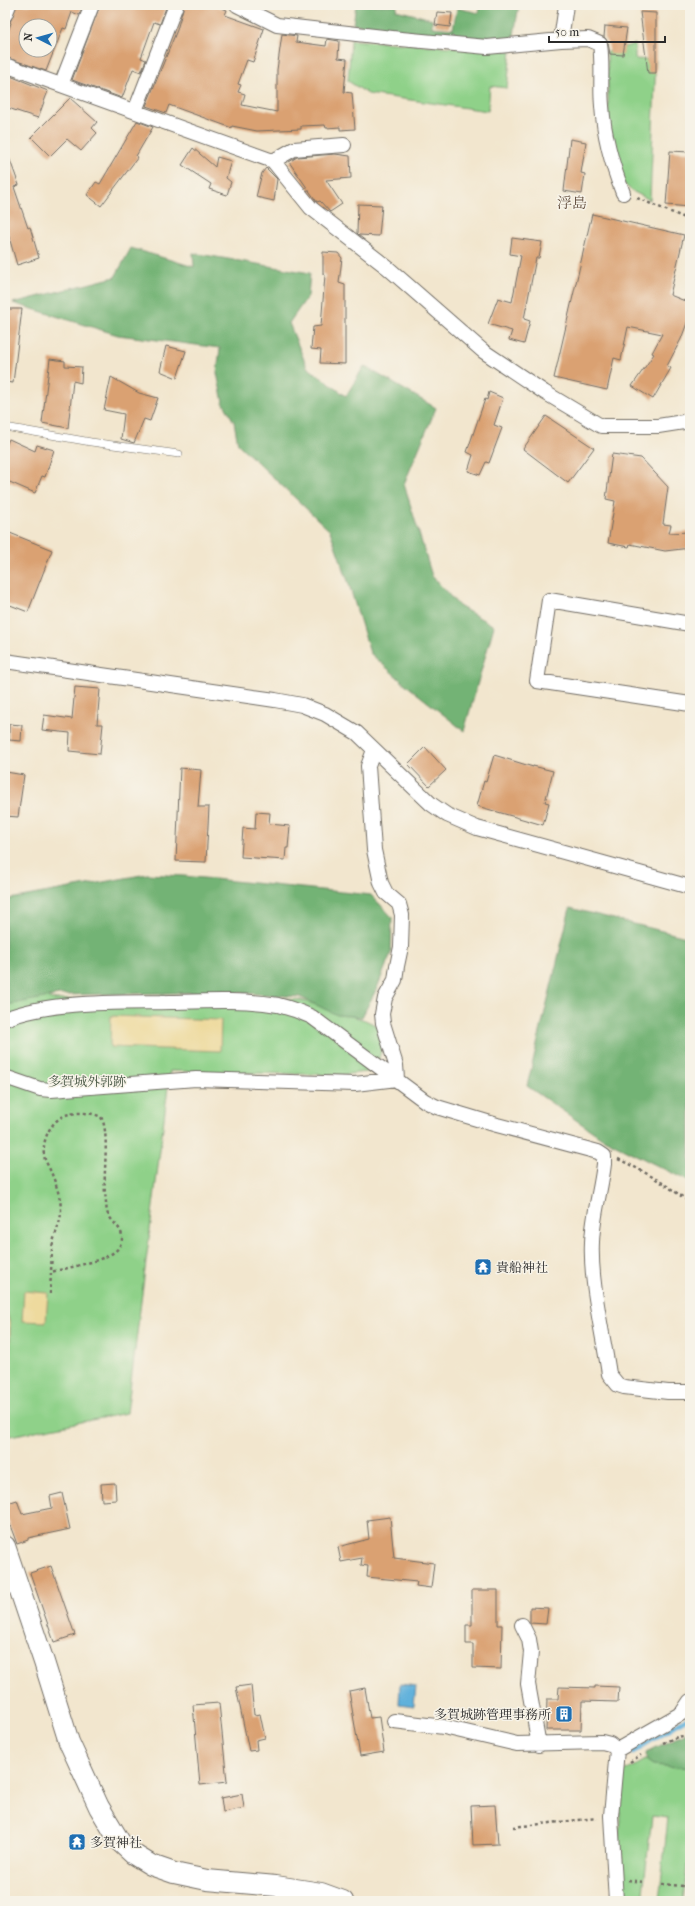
<svg xmlns="http://www.w3.org/2000/svg" width="695" height="1906" viewBox="0 0 695 1906" font-family="'IM FELL French Canon','Noto Serif JP',serif">
	<rect width="100%" height="100%" fill="#f7f3e8"/>
	<filter id="ink" filterUnits="userSpaceOnUse"><feTurbulence type="fractalNoise" baseFrequency=".025" numOctaves="2"/><feDisplacementMap in="SourceGraphic" scale="8" xChannelSelector="R" yChannelSelector="G"/><feConvolveMatrix kernelMatrix="1 2 1 2 8 2 1 2 1" color-interpolation-filters="sRGB"/></filter>
	<filter id="wash" filterUnits="userSpaceOnUse"><feTurbulence type="fractalNoise" baseFrequency=".012" numOctaves="4" result="noise"/><feDisplacementMap in="SourceGraphic" scale="16" xChannelSelector="R" yChannelSelector="G"/><feGaussianBlur stdDeviation="0.9" result="paint"/><feColorMatrix in="noise" values="0 0 0 0 0 0 0 0 0 0 0 0 0 0 0 0 0 1.4 0 .05"/><feComposite in="paint" operator="in"/></filter>
	<g filter="url(#wash)">
		<rect width="100%" height="100%" fill="#f2e6ce"/>
		<path fill="#8fd189" stroke="#5d7e5a" d="M351 40 511 51 507 88 490 86 488 111 368 94 348 81Z
			M635 44V59L656 60 650 200 632 191 624 184 609 131 607 52Z
			M5 984 56 1000 220 994 301 1000 365 1020 378 1026 382 1048 375 1071 340 1075 170 1071 127 1413 5 1437V1379L10 1378V1325L5 1306Z
			M679 1741H690V1865H687L683 1901H659L668 1818 652 1816 642 1901H623L619 1834 622 1775 626 1771Z"/>
		<path fill="#73b375" stroke="#4f6f50" d="M356 5H397L396 10 432 19V27L453 29 457 8 479 13 480 5H519L513 41 458 39 353 24Z
			M131 248 194 267 193 253 310 273 308 296 289 323 307 367 346 396 364 366 436 408 404 484 432 576 459 606 494 626 464 731 405 684 370 653 348 581 330 531 238 444 234 422 223 402 217 373 220 348 118 335 13 303 115 277Z
			M147 874 184 876 371 895 392 917 391 953 377 988 362 1017 337 1015 300 997 230 992 59 995 13 1004H5V900Z
			M570 908 690 938V1182L602 1138 527 1086Z
			M690 1731V1768L653 1765 647 1761 646 1753 651 1750Z"/>
		<path fill="#eeda9e" stroke="#8c8264" d="M111 1016 221 1020 220 1051 110 1047Z
			M24 1291 48 1293 46 1322 22 1321Z
			M5 1306 10 1325V1378L5 1379Z"/>
		<path fill="#60b1db" stroke="#466e83" d="M400 1684 416 1686 414 1706 399 1704Z"/>
		<g fill="none" stroke-linecap="round" stroke-linejoin="round">
			<path stroke="#60b1db" stroke-width="4.5" d="M633 1752 690 1716"/>
		</g>
		<g id="blocks">
			<path fill="#daa172" fill-rule="evenodd" d="M17 5H83L79 15 72 12 66 29 63 28 46 71 5 57V40L11 23 10 22ZM26 26H50V50H26Z
				M100 5H167L160 24 154 22 141 58 146 60 141 72 133 69 122 98 72 80Z
				M184 5H214L227 10 225 15 264 29 253 62 247 60 238 84 241 85 238 92 245 94 242 105 277 112V70L282 34 297 36 296 42 326 46 327 39 339 41 338 58 347 59 344 92 352 93 355 129 340 130V127L326 128 325 125 301 126V129L257 131 232 126V128L169 105 166 113 146 106 177 30Z
				M437 12 452 13 450 27 435 25Z
				M640 12 656 13V73H648Z
				M605 26 627 28 623 55 610 54 608 43 604 37Z
				M5 74 48 91 38 118 5 107Z
				M70 98 97 122 92 128 97 133 81 151 67 139 50 156 31 137Z
				M137 121 153 127 136 156 138 157 101 206 87 195 96 182 100 184Z
				M570 139 586 142 581 173 585 174 582 194 564 191Z
				M193 148 215 167 217 157 231 161 226 178 231 182 227 195 209 189 211 184 182 165Z
				M670 151 690 152V207L666 205Z
				M5 152H7L19 185 14 187 28 228 30 227 39 258 17 265 5 223Z
				M335 154 350 156 351 178 326 180 342 204 330 212 320 201 317 202 289 162 297 157Z
				M266 168 277 179 274 201 256 197 262 173Z
				M358 204 382 205 379 236 359 235 357 233Z
				M592 214 684 235 670 295 690 303V315L681 339 667 366 671 368 653 399 632 386 654 354 652 353 662 334 628 327 621 360 614 358 607 390 554 378Z
				M512 238 542 242 539 258H536L524 319 530 321 524 344 509 340 512 331 488 324 498 298 512 302 521 256 510 254Z
				M323 252 338 253 342 258 339 283 345 285V364L320 363 321 350 311 349 313 327 321 326 325 275 323 274Z
				M5 309H22L13 383 5 382Z
				M166 346 186 351 177 378 160 371Z
				M50 359 65 361V366L82 367 81 383 73 381 68 428 42 423Z
				M111 377 139 393 158 398 150 421 144 419 134 443 121 439 124 414 104 410Z
				M489 392 503 398 494 425 502 428 489 463 486 462 480 475 468 471 473 455 467 452 485 399 487 400Z
				M546 416 594 448 568 483 523 449Z
				M9 439 35 451 37 445 54 450 45 477 42 476 35 493 5 480V448Z
				M612 454 641 458 668 487 663 524 671 525 669 533 690 532V548L665 551 630 544 629 547 608 543 615 501 606 499Z
				M5 531 52 550 28 612 5 603Z
				M75 687 100 689 97 724H103L100 754 69 751 70 733 42 730 44 715 72 719Z
				M9 724 22 725 21 741 9 740Z
				M425 747 446 770 429 786 408 764Z
				M494 755 533 767V766L553 771 545 802 549 803 543 825 477 806 484 781 486 782Z
				M180 768 201 770 198 807H209L206 862 176 861Z
				M6 772 24 775 18 817 5 816Z
				M256 812 270 813 269 824 290 826 288 848H286L285 860 241 857 243 828 255 829Z
				M115 1483 116 1500 102 1501 101 1484Z
				M62 1493 70 1529 28 1538V1540L17 1544 5 1512V1504L17 1500 22 1514 52 1508 50 1496Z
				M390 1517 394 1558 434 1563 431 1588 416 1586 417 1582 367 1577 368 1566 361 1565 362 1558 341 1562 338 1547 369 1539 367 1520Z
				M51 1566 75 1635 54 1642 30 1573Z
				M472 1590H498V1625H502L501 1669 473 1668V1644H466V1625H472Z
				M530 1607 548 1608 546 1624 530 1623Z
				M251 1685 254 1715 260 1714 265 1738 256 1740 257 1750 249 1751 236 1687Z
				M595 1686 619 1687 618 1702 582 1701 581 1730H546L547 1699H558L559 1687 595 1688Z
				M365 1688 370 1718 379 1717 384 1752 360 1756 349 1691Z
				M219 1703 227 1782 200 1785 193 1705Z
				M242 1794 244 1808 223 1812 221 1798Z
				M495 1805 498 1844 473 1845 471 1806Z"/>
		</g>
	</g>
	<g filter="url(#ink)">
		<use href="#blocks" fill-opacity="0" stroke="#716c64" stroke-width="1"/>
		<g fill="none" stroke-linecap="round" stroke-linejoin="round">
			<g stroke="#716c64" stroke-width="8">
				<path id="lane" d="M5 427 91 442 179 454"/>
			</g>
			<g stroke="#716c64" stroke-width="16">
				<path id="street" d="M237 5 277 25 401 39 487 47 561 40 566 5
					M5 15 9 5
					M561 40 588 39 600 44C603 65 600 85 602 106 604 136 612 165 623 193
					M5 65 273 161 311 208 388 268 483 351 544 392 601 426H658L690 421
					M61 85 92 5
					M135 111 176 5
					M273 161 294 149 344 145
					M690 624 549 600 537 681 690 704
					M5 661 275 700 302 705 325 714 357 733 431 804 447 815 477 828 690 887
					M374 750 368 766 374 850 381 883 386 893 399 904 402 915 401 947 397 966 395 980 385 998 382 1014 383 1023 396 1065 397 1079
					M5 1019C53 1000 120 1003 171 1002 206 1001 243 999 278 1005 290 1008 301 1012 312 1017L425 1101 437 1107 497 1125 598 1152 604 1156V1164C601 1190 593 1215 592 1242 590 1283 603 1333 609 1374L618 1385 624 1387 668 1392H690
					M5 1077 40 1089 51 1090 196 1079 355 1084 397 1079
					M522 1625 529 1639 531 1652 528 1684 539 1745
					M394 1721 444 1727 517 1744 602 1742 610 1744 617 1750 682 1713 690 1701
					M616 1901 611 1816 617 1750"/>
			</g>
			<g stroke="#716c64" stroke-width="22">
				<path id="secondary" d="M5 1546 44 1662 69 1742 99 1807 120 1842 133 1854 151 1865 174 1873 207 1880 276 1886 321 1893 343 1901"/>
			</g>
			<path stroke="#716c64" stroke-width="2.5" stroke-dasharray="3 3" stroke-linecap="butt" d="M637 198 690 220
				M618 1159C644 1171 668 1185 690 1203
				M50 1294 52 1249C53 1236 61 1224 61 1211 61 1198 56 1184 51 1172 49 1167 45 1161 44 1156 42 1140 50 1121 66 1115 75 1112 92 1112 101 1117 110 1132 103 1174 105 1193 106 1199 106 1206 107 1212 112 1225 129 1230 119 1247 112 1260 66 1268 51 1272
				M663 1743 677 1737 690 1735
				M630 1762 641 1755
				M513 1827 597 1818
				M628 1880 643 1882
				M662 1884 683 1886"/>
			<use href="#lane" stroke="#fff" stroke-width="7"/>
			<use href="#street" stroke="#fff" stroke-width="14"/>
			<use href="#secondary" stroke="#fff" stroke-width="20"/>
		</g>
	</g>
	<defs>
		<g id="temple-square" transform="scale(0.9)"><rect x="-9" y="-9" width="18" height="18" rx="4" fill="#1f6fb2" stroke="#f7f3e8"/><path d="M0-6L5-2H3V0L6.5 2.5H4V6H1.5V3h-3V6H-4V2.5H-6.5L-3 0V-2H-5Z" fill="#fff"/></g>
		<g id="building-square" transform="scale(0.9)"><rect x="-9" y="-9" width="18" height="18" rx="4" fill="#1f6fb2" stroke="#f7f3e8"/><path d="M-4-6H4V6H1V3H-1V6H-4ZM-2.5-4.3h1.7v1.8h-1.7ZM.8-4.3h1.7v1.8H.8ZM-2.5-1h1.7V.8h-1.7ZM.8-1h1.7V.8H.8Z" fill="#fff"/></g>
	</defs>
	<g fill-rule="evenodd">
		<use href="#temple-square" x="483" y="1267"/>
		<use href="#building-square" x="564" y="1714"/>
		<use href="#temple-square" x="77" y="1842"/>
	</g>
	<g text-anchor="middle" dominant-baseline="central" stroke-width="3" stroke-linejoin="round" paint-order="stroke">
		<g font-size="13" fill="#445442" stroke="#f7f3e8">
			<text x="87" y="1081">多賀城外郭跡</text>
		</g>
		<g font-size="13" fill="#2b2b2b" stroke="#f7f3e8" text-anchor="start">
			<text x="496" y="1267">貴船神社</text>
			<text x="551" y="1714" text-anchor="end">多賀城跡管理事務所</text>
			<text x="90" y="1842">多賀神社</text>
		</g>
		<g font-size="15" fill="#685444" stroke="#f7f3e8">
			<text x="572" y="203">浮島</text>
		</g>
	</g>
	<rect width="695" height="1906" fill="none" stroke="#f7f3e8" stroke-width="20"/>
	<g transform="translate(38 38) rotate(276)"><circle r="19" fill="#f7f3e8" stroke="#a5a39c"/>
	<path d="M0-3L7 15L0 10L-7 15Z" fill="#1f6fb2"/>
	<text y="-6" font-size="11" font-weight="bold" text-anchor="middle" fill="#2b2b2b">N</text>
	</g>
	<path d="M549 36v6h116v-6" fill="none" stroke="#2b2b2b" stroke-width="2"/>
	<text x="555" y="36" font-size="12" fill="#2b2b2b" stroke="#f7f3e8" stroke-width="3" paint-order="stroke">50 m</text>
</svg>
